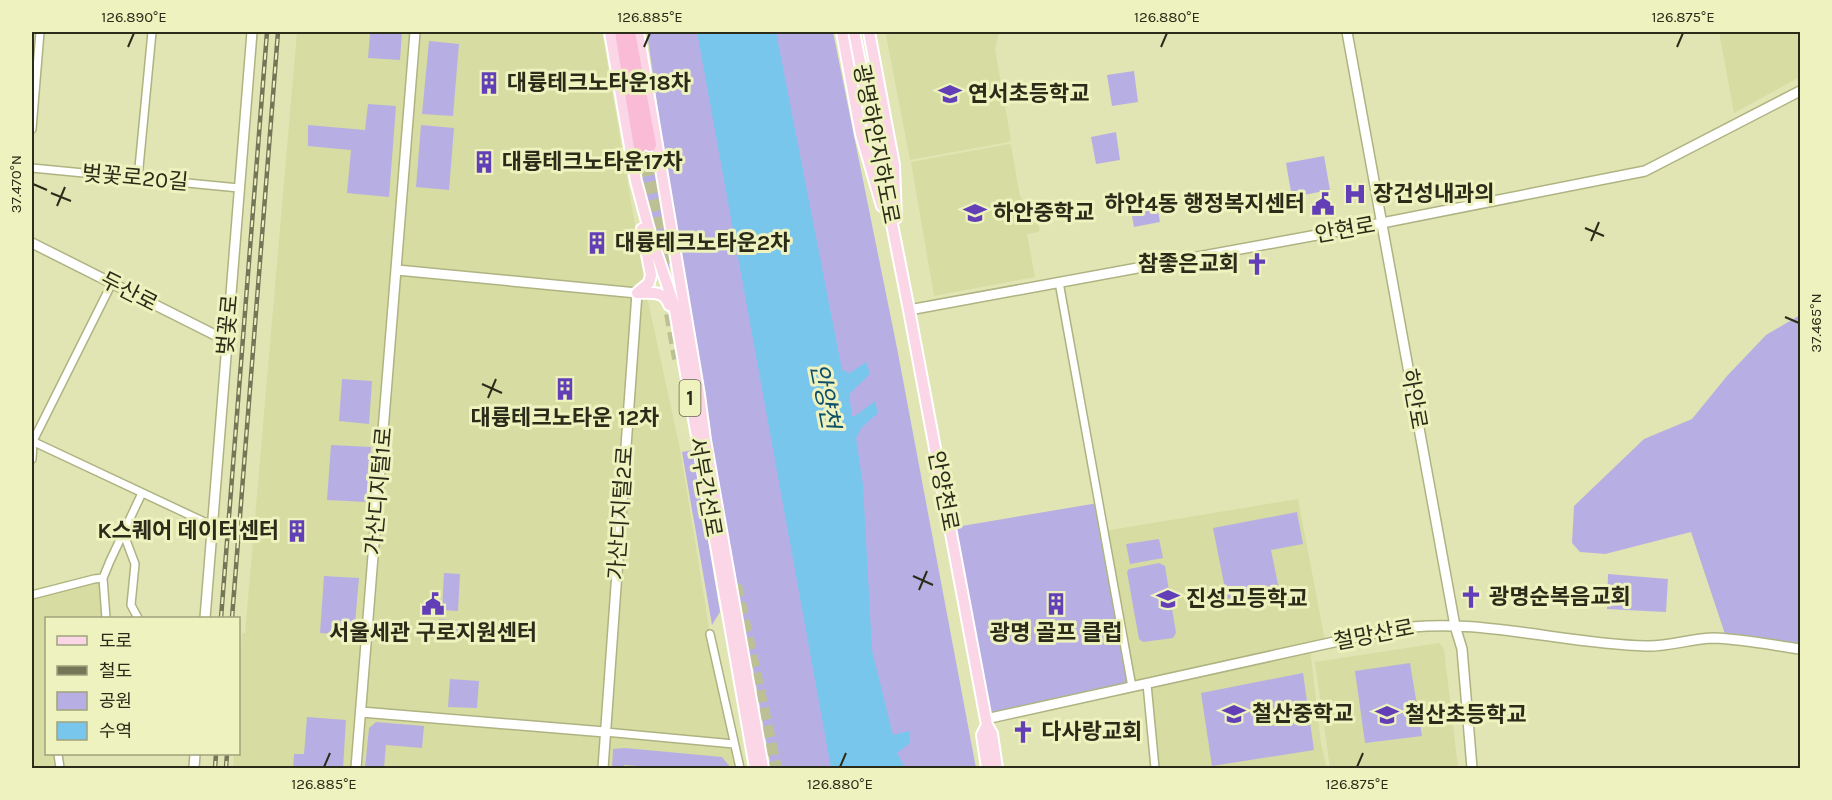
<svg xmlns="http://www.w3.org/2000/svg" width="1832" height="800" viewBox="0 0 1832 800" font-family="Karla,'Noto Sans KR',sans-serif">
	<rect width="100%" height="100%" fill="#e0e5b3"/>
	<path fill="#d7dca2" d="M297 32H602L648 301 680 449 710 634 737 768H233L234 754H238V687L242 633H245Z
		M907 32H999L995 49 1011 140 1009 142 910 160 886 35Z
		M1719 32H1800V77L1734 113Z
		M1009 144 1011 145 1020 196 1040 229 1038 232 1027 234 1035 277 934 296 911 162Z
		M1298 499 1326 646 1310 648 1321 744 1327 768H1155L1147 684 1132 687 1104 531Z
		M103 578 106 618H46V754H58L60 768H32V598Z
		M1439 643 1444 649 1458 768H1330L1315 662Z"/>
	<path fill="#b7afe3" d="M355 32H402L400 60 368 58 370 34Z
		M647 32H833L897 348 976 768H771L753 668 747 649 706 426 675 232Z
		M429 41 459 44 453 116 422 114Z
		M1134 71 1138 102 1112 106 1107 75Z
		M368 104 396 106 389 197 347 193 351 150 308 146V125L365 130Z
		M421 125 454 128 449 190 416 187Z
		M1116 132 1120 160 1096 164 1091 137Z
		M1324 156 1330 190 1292 197 1286 163Z
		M657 165 671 281 661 259 637 168Z
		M1156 199 1160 222 1134 227 1130 205Z
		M1800 315V649L1727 640 1691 532 1605 554 1580 552 1572 543 1574 506 1644 439 1692 419 1727 376 1766 335Z
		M342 379 372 381 369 424 339 421Z
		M331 445 371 447 366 502 327 500Z
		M693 450 720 612 712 625 682 452Z
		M1098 503 1132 687 986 719 950 528Z
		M1297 512 1303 544 1271 550 1279 589 1227 599 1213 528Z
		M1159 539 1163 558 1130 564 1126 544Z
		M1159 563 1165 566 1176 633 1173 638 1143 642 1139 639 1127 572 1129 569Z
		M444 573 460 574 458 611 442 610Z
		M1608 574 1668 579 1666 612 1607 609Z
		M324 576 359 578 354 635 320 633Z
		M439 619 461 621 460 640 438 638Z
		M1410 663 1422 736 1365 743 1355 671Z
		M1303 673 1314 750 1212 766 1201 693Z
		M450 679 479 681 477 708 448 707Z
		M307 717 346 720 343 768H293L294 754H304Z
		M376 722 424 726 422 748 386 745 384 768H365L369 728Z
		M625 748 722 757 731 768H665L624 765 623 768H612L613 749Z"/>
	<path fill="#79c6ed" d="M697 32H776L842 370 850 373 866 362 870 374 849 394 852 416H855L875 401 878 413 862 427 856 438 863 485 872 650 893 735 909 731 910 743 897 753 905 768H831Z"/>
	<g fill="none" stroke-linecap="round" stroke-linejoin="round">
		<path stroke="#bcc094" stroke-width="12" stroke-dasharray="12 6" stroke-linecap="butt" d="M650 145 673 268
			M640 147 658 249
			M667 296 678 359
			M736 585 776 768"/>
		<g stroke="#afb382" stroke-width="10">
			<path id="street" d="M32 129 40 32
				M32 168 239 188
				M138 178 152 32
				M1059 282 1132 687
				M32 441 213 526
				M32 459 33 441 112 283
				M123 532 135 564 131 605 138 618
				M32 595 94 579 103 578
				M106 618 103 578 110 561 142 493
				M710 634 740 768
				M1147 684 1155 768
				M605 732 734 744
				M58 754 60 768"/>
		</g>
		<g stroke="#afb382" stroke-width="12">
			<path id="secondary" d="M1347 32 1455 626 1462 649 1472 768
				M32 243 227 341
				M397 270 637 293 603 768
				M909 310 1382 223 1645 171 1800 91
				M205 618 252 32
				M361 712 605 732
				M986 719 1384 631C1472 614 1558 644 1646 646 1669 647 1692 638 1714 638 1743 639 1772 645 1800 649
				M194 768 195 754
				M356 768 415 32"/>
		</g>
		<g stroke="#fff" stroke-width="14">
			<path id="primary" d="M610 32 636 181 651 237 674 305 755 768
				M638 32 699 395 705 440 763 768
				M842 32 861 134 882 206
				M854 32 909 310 987 725 992 734 997 768
				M869 32 894 165 896 218
				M637 293C650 293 665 290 669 305
				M637 293 649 283 651 275 642 229
				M987 725 982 735 987 768"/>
		</g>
		<g stroke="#fff" stroke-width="15">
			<path id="highway" d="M621 32 640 147
				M629 32 650 145"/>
		</g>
		<use href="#street" stroke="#fff" stroke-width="7"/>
		<use href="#secondary" stroke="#fff" stroke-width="9"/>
		<use href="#primary" stroke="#fbd6e6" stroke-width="10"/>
		<use href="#highway" stroke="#f9bbd5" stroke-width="12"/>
		<g stroke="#737657" stroke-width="4.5">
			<path id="rail" d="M221 618 267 32
				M232 618 278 32
				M215 768 216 754
				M226 768 227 754"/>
		</g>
		<use href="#rail" stroke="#eef2bf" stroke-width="2" stroke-dasharray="7" stroke-linecap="butt"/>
	</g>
	<path fill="none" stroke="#2a2b18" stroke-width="2" d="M128 47 134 33M644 47 650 33M1161 47 1167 33M1677 47 1683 33M33 184 47 190M51 193 71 201M57 206 65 187M1585 228 1604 236M1591 241 1599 222M1785 317 1799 323M482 384 502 393M488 398 496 379M913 576 933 585M919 590 927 571M324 767 330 753M840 767 846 753M1357 767 1363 753"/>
	<defs>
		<g id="building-bare" transform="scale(1.8)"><path d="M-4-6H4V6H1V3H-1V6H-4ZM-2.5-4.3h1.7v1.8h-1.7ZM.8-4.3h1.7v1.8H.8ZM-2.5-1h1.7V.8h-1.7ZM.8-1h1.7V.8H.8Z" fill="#633fb7" stroke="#eef2bf" stroke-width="2.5" paint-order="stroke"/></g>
		<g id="school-bare" transform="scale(1.8)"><path d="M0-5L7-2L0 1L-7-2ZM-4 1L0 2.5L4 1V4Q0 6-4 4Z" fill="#633fb7" stroke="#eef2bf" stroke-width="2.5" paint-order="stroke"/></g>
		<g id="hospital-bare" transform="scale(1.8)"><path d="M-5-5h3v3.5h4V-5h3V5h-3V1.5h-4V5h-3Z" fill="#633fb7" stroke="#eef2bf" stroke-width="2.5" paint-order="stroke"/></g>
		<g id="civic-bare" transform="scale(1.8)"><path d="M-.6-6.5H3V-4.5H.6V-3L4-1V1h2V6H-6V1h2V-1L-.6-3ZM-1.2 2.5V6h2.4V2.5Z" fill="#633fb7" stroke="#eef2bf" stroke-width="2.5" paint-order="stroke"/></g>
		<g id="church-bare" transform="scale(1.8)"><path d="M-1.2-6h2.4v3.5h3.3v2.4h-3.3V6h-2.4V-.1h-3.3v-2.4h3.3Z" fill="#633fb7" stroke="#eef2bf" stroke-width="2.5" paint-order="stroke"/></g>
	</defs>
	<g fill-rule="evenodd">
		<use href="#building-bare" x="489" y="83"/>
		<use href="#school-bare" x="950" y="94"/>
		<use href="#building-bare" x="484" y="162"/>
		<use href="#hospital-bare" x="1355" y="194"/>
		<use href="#civic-bare" x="1323" y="204"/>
		<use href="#school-bare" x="975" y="213"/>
		<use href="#building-bare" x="597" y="243"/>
		<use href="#church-bare" x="1257" y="264"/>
		<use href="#building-bare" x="565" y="389"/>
		<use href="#building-bare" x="297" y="531"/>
		<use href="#church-bare" x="1471" y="597"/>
		<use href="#school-bare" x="1168" y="599"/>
		<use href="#civic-bare" x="433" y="604"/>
		<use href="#building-bare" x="1056" y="604"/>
		<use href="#school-bare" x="1234" y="714"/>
		<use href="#school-bare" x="1387" y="715"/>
		<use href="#church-bare" x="1023" y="732"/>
	</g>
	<g text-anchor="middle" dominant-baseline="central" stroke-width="6" stroke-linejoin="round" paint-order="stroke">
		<rect fill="#eef2bf" stroke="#65674a" stroke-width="1.5" x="679.5" y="380" width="21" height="36" rx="4.5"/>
		<g font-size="21" font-weight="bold" fill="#2a2b18">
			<text x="690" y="398">1</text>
		</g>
		<g font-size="22" font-weight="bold" fill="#2a2b18" stroke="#eef2bf" text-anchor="start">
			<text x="507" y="83">대륭테크노타운18차</text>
			<text x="968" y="94">연서초등학교</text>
			<text x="502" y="162">대륭테크노타운17차</text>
			<text x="1373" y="194">장건성내과의</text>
			<text x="1305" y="204" text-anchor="end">하안4동 행정복지센터</text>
			<text x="993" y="213">하안중학교</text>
			<text x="615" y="243">대륭테크노타운2차</text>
			<text x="1239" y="264" text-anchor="end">참좋은교회</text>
			<text x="565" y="418" text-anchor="middle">대륭테크노타운 12차</text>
			<text x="279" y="531" text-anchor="end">K스퀘어 데이터센터</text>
			<text x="1489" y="597">광명순복음교회</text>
			<text x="1186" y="599">진성고등학교</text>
			<text x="433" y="633" text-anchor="middle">서울세관 구로지원센터</text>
			<text x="1056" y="633" text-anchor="middle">광명 골프 클럽</text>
			<text x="1252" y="714">철산중학교</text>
			<text x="1405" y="715">철산초등학교</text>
			<text x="1041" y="732">다사랑교회</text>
		</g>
		<g font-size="22" fill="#2a2b18" stroke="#eef2bf">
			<text transform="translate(876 144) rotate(79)">광명하안지하도로</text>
			<text transform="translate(135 178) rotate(5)">벚꽃로20길</text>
			<text transform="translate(1345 230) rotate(-10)">안현로</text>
			<text transform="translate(129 292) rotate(27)">두산로</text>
			<text transform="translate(228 325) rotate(-85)">벚꽃로</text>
			<text transform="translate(1414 399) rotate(80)">하안로</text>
			<text transform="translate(705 487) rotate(80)">서부간선로</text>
			<text transform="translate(379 491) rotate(-85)">가산디지털1로</text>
			<text transform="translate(943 491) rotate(79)">안양천로</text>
			<text transform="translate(621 513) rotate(-86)">가산디지털2로</text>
			<text transform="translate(1374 635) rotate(-11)">철망산로</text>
		</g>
		<g font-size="24" font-style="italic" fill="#0e4e69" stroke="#eef2bf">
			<text transform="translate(825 396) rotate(79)">안양천</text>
		</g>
	</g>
	<rect width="1832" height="800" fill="none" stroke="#eef2bf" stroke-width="66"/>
	<rect x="45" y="617" width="195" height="138" fill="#eef2bf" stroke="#a0a27c" stroke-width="1.5"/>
	<rect x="57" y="636" width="30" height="9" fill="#fbd6e6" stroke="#a0a27c" stroke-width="1.5"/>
	<text x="99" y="647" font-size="18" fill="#2a2b18">도로</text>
	<rect x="57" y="666" width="30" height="9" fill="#737657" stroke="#a0a27c" stroke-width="1.5"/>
	<text x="99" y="677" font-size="18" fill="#2a2b18">철도</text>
	<rect x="57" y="692" width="30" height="18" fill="#b7afe3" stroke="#a0a27c" stroke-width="1.5"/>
	<text x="99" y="707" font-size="18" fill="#2a2b18">공원</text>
	<rect x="57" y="722" width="30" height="18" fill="#79c6ed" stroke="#a0a27c" stroke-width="1.5"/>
	<text x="99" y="737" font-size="18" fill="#2a2b18">수역</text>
	<rect x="33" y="33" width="1766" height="734" fill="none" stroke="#2a2b18" stroke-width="2"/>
	<g font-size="15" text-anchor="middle" fill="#2a2b18">
		<text x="134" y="22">126.890°E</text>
		<text x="650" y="22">126.885°E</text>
		<text x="1167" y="22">126.880°E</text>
		<text x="1683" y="22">126.875°E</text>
		<text transform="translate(16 184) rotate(-90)" y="5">37.470°N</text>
		<text transform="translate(1816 323) rotate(-90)" y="5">37.465°N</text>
		<text x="324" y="789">126.885°E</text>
		<text x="840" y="789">126.880°E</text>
		<text x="1357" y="789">126.875°E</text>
	</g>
</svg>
